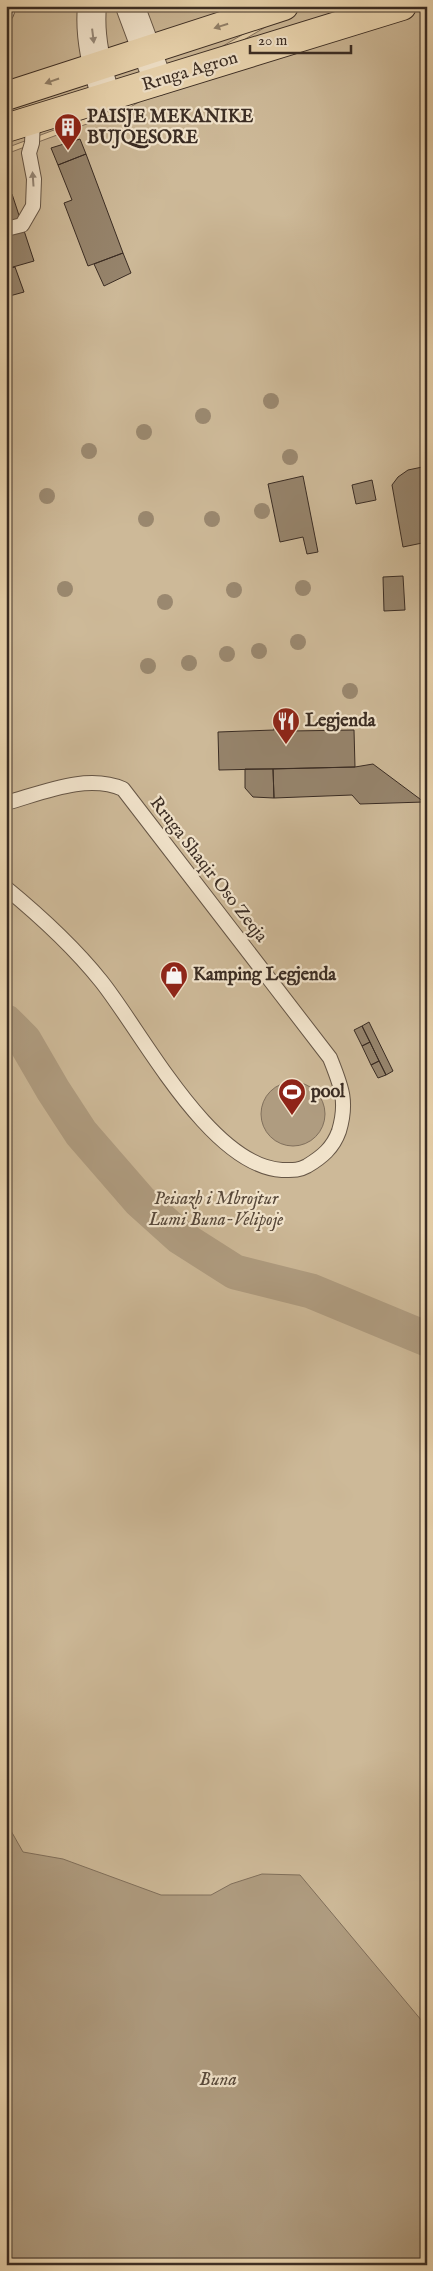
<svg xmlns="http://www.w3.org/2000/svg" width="433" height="2271" viewBox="0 0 433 2271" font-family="'IM FELL English',serif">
	<rect width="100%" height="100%" fill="#ebd6b0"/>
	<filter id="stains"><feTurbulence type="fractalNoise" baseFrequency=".004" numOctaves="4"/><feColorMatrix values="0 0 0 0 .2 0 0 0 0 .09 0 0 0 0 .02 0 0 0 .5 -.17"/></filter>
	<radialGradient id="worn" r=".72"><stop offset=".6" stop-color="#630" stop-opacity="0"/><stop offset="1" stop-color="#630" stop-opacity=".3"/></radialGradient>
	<path fill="#cdb998" stroke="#84725e" d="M6 6H291L126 103 6 148Z
		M301 6H427V2265H6V154L127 109Z"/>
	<path fill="#af9c80" stroke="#806f5b" d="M261 1114a32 32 0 1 1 64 0a32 32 0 1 1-64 0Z
		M6 1822 23 1852 63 1859 161 1895H211L231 1884 262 1874 300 1875 427 2027V2265H6Z"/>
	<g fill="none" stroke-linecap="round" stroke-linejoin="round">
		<path stroke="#af9c80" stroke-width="35" d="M6 1022 24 1040 53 1090 81 1133 140 1201 180 1237 235 1272 311 1291 427 1339"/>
	</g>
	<path fill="#96846c" stroke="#3a2c23" d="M80 139 86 154 58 165 51 148Z
		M86 154 123 253 88 266 64 203 72 200 58 165Z
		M12 194 34 261 6 269V196Z
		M123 253 131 273 104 286 94 264Z
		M15 267 24 292 6 297V269Z
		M427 385V402L422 387Z
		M427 466V542L403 547 392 485 398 477 408 470Z
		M303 476 318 552 307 554 303 537 280 542 268 484Z
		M372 480 376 500 356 504 352 485Z
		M403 576 405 610 384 611 383 577Z
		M274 717H289L290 731 354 730 355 767 219 770 218 732 274 730Z
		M373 764 424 802 360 804 352 795 274 798 273 769 355 767Z
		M245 769H273L274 798 253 797 245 788Z
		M369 1022 393 1071 386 1075 362 1026Z
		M362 1026 370 1042 362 1046 354 1030Z
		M370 1042 379 1061 371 1065 362 1046Z
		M379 1061 386 1075 378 1078 371 1065Z"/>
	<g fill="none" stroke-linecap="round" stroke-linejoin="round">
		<g stroke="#665646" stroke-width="16">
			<path id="service" d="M6 14 9 6
				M6 229 22 225 33 206 34 179 29 153 32 143 33 120
				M6 803C42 793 87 773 123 789L330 1058C341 1086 348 1101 339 1131 333 1148 322 1157 307 1166 298 1171 292 1170 282 1170 210 1166 142 1032 101 981 73 946 40 916 6 888"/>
		</g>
		<g stroke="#665646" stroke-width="30">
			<path id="minor" d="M92 6C89 37 97 68 106 97
				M130 6 158 81"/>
		</g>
		<g stroke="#3a2c23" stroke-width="30">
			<path id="primary" d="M6 96 284 6
				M6 128 402 6"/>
		</g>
		<use href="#service" stroke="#f2e4cc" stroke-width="14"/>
		<use href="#minor" stroke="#f2e4cc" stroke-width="28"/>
		<use href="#primary" stroke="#ebd6b0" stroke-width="28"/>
	</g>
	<g fill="#9a886f">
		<circle cx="271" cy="401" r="8"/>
		<circle cx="203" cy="416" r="8"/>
		<circle cx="144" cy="432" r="8"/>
		<circle cx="89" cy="451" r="8"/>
		<circle cx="290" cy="457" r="8"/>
		<circle cx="47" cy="496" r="8"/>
		<circle cx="262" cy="511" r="8"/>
		<circle cx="146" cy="519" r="8"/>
		<circle cx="212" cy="519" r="8"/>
		<circle cx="303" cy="588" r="8"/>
		<circle cx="65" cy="589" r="8"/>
		<circle cx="234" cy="590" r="8"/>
		<circle cx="165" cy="602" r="8"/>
		<circle cx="298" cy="642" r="8"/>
		<circle cx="259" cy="651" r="8"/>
		<circle cx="227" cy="654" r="8"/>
		<circle cx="189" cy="663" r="8"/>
		<circle cx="148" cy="666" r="8"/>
		<circle cx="350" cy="691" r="8"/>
	</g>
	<defs><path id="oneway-solid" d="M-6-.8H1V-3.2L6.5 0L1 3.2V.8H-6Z" transform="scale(1.25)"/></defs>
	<g fill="#92816a">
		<use href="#oneway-solid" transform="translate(221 26) rotate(162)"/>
		<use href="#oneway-solid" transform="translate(52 81) rotate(161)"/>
	</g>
	<g fill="#968878">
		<use href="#oneway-solid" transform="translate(93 36) rotate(83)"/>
		<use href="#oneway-solid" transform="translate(33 179) rotate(-94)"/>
	</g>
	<defs>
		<g id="building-pin" transform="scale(1.4375)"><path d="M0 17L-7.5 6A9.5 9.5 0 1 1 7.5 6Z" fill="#8f2418" stroke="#f2e4cc"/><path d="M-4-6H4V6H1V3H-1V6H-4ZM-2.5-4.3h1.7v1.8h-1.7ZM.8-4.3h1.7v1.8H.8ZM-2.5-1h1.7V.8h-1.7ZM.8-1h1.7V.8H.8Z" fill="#fff"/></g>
		<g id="restaurant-pin" transform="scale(1.4375)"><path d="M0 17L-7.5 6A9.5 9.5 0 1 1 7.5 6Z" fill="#8f2418" stroke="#f2e4cc"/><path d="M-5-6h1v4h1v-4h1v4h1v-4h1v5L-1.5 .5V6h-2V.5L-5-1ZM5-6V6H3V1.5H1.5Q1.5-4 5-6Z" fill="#fff"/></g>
		<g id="shop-pin" transform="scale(1.4375)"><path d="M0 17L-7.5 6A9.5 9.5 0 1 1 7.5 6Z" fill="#8f2418" stroke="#f2e4cc"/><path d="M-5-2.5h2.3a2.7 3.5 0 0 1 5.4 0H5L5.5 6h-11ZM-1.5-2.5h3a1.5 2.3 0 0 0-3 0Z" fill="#fff"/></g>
		<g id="stadium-pin" transform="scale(1.4375)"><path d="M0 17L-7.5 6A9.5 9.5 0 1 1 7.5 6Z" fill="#8f2418" stroke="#f2e4cc"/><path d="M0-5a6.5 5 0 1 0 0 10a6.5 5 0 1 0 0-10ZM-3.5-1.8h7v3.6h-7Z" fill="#fff"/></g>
	</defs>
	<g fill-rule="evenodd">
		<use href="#building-pin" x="68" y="127"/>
		<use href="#restaurant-pin" x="286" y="721"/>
		<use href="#shop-pin" x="174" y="975"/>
		<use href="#stadium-pin" x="292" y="1092"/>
	</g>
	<g text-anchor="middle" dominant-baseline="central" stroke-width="4.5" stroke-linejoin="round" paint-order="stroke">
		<g font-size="18" fill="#3a2c23" stroke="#f2e4cc">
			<text transform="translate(190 72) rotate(-17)">Rruga Agron</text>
			<text transform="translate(208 870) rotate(52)">Rruga Shaqir Oso Zeqja</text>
		</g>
		<g font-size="18" font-weight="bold" fill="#3a2c23" stroke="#f2e4cc" text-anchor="start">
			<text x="87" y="117">PAISJE MEKANIKE<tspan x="87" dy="21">BUJQESORE</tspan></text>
			<text x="305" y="721">Legjenda</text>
			<text x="193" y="975">Kamping Legjenda</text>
			<text x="311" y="1092">pool</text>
		</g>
		<g font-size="18" font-style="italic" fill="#57483a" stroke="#f2e4cc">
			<text x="216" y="1199">Peisazh i Mbrojtur<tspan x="216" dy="21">Lumi Buna-Velipoje</tspan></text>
		</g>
		<g font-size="19" font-style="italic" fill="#57483a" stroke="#f2e4cc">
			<text x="218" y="2080">Buna</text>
		</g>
	</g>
	<rect width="433" height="2271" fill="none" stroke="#ebd6b0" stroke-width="25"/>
	<rect x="8" y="8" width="418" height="2256" fill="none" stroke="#3a2c23" stroke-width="2.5"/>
	<rect x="12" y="12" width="408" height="2246" fill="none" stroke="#3a2c23"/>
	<path d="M250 45v8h101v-8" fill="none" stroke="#3a2c23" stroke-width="2.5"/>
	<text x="258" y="45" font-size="15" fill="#3a2c23" stroke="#f2e4cc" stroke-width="4" paint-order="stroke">20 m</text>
	<rect width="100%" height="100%" filter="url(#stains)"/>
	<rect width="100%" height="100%" fill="url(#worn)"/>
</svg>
